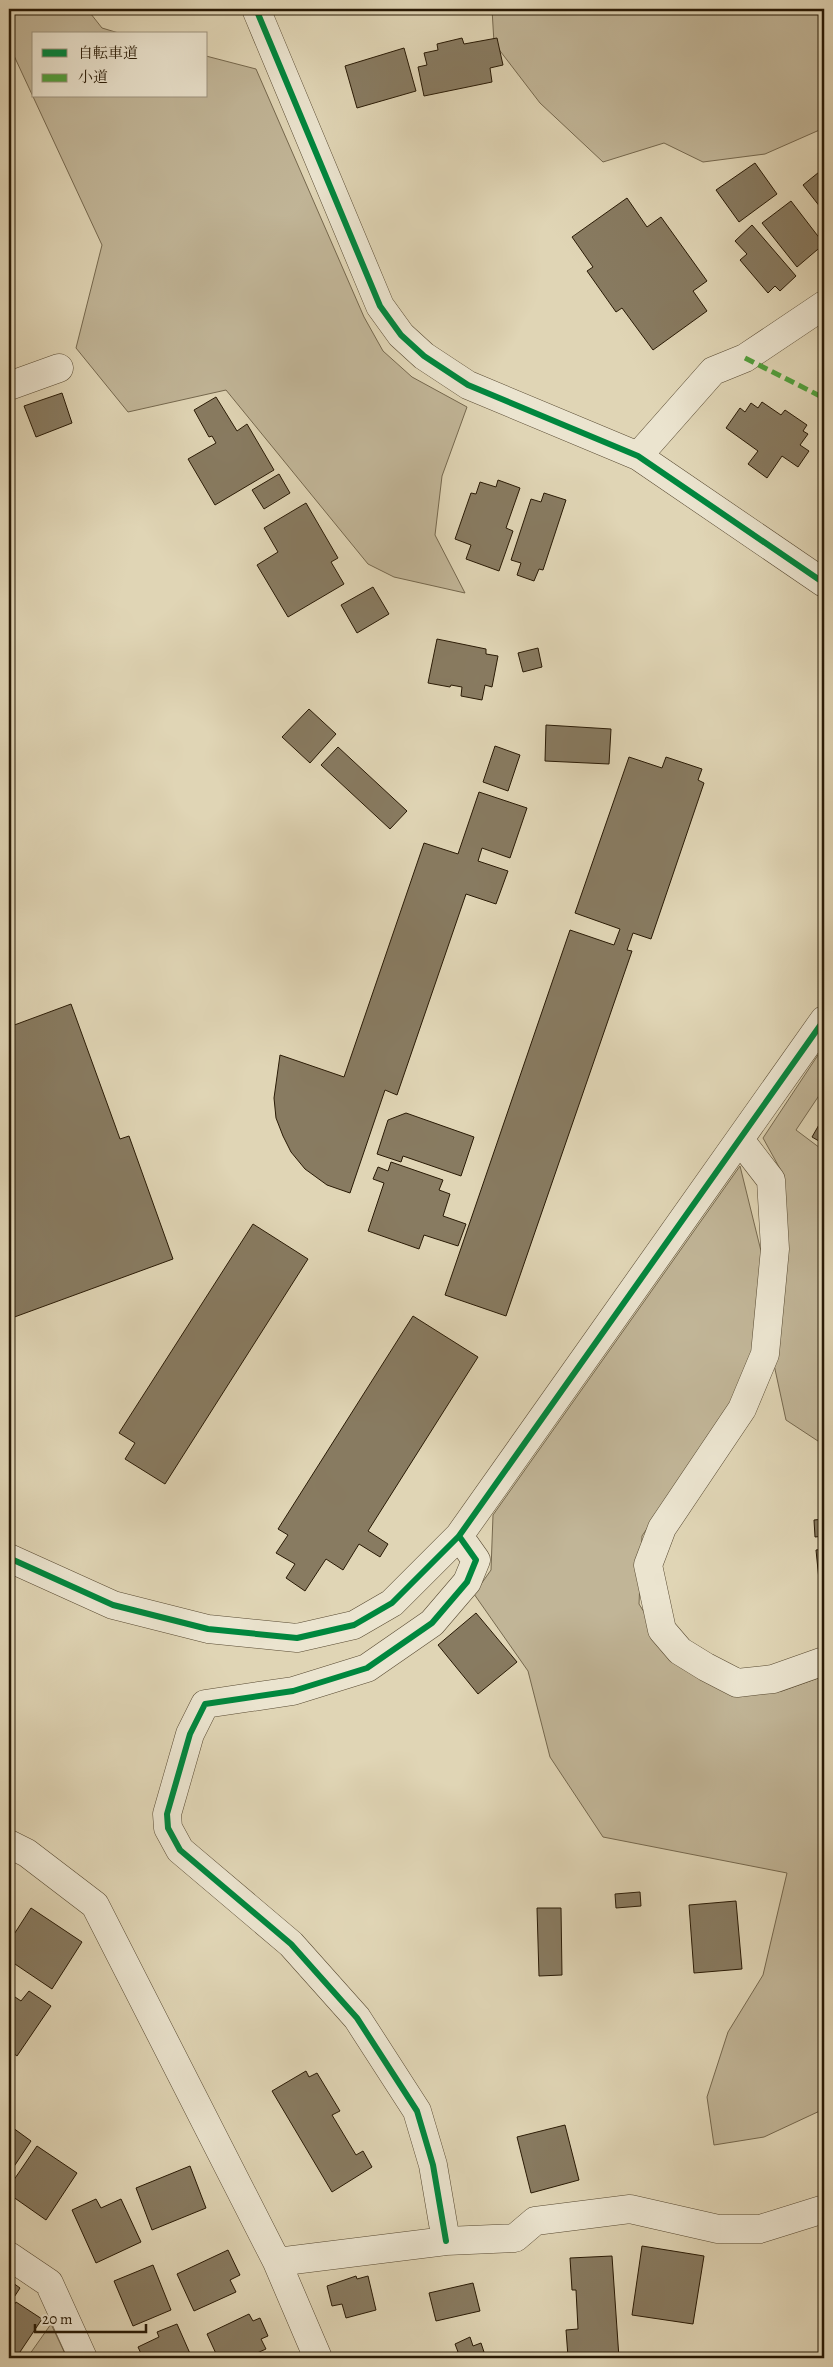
<svg xmlns="http://www.w3.org/2000/svg" width="833" height="2367" viewBox="0 0 833 2367" font-family="Alegreya,'Noto Serif JP',serif">
	<rect width="100%" height="100%" fill="#e0d5b5"/>
	<filter id="stains"><feTurbulence type="fractalNoise" baseFrequency=".004" numOctaves="4"/><feColorMatrix values="0 0 0 0 .2 0 0 0 0 .09 0 0 0 0 .02 0 0 0 .5 -.17"/></filter>
	<radialGradient id="worn" r=".72"><stop offset=".6" stop-color="#630" stop-opacity="0"/><stop offset="1" stop-color="#630" stop-opacity=".3"/></radialGradient>
	<path fill="#c1b597" stroke="#75684e" d="M9 9H87L102 28 122 34H34V96H206V56L256 69 364 317 383 351 412 377 467 407 442 476 435 535 465 593 394 577 368 564 226 390 128 412 76 348 102 245 9 45Z
		M492 9H824V128L765 154 703 162 664 143 603 162 540 103 494 43Z
		M818 1055 824 1060V1088L796 1130 824 1151V1445L786 1420 773 1360 784 1230V1176L763 1138Z
		M740 1166 761 1251 762 1334 736 1397 642 1536 639 1604 671 1655 732 1696 782 1691 824 1676V2109L764 2137 714 2145 707 2097 728 2032 763 1975 787 1873 603 1837 550 1757 528 1671 474 1594 491 1570 493 1515Z
		M51 2324 67 2358H27Z"/>
	<path fill="#887b61" stroke="#291a05" d="M462 38 464 44 497 38 503 65 490 68 492 82 424 96 418 67 427 65 424 53 438 50 437 44Z
		M404 48 416 91 357 108 345 66Z
		M755 163 777 194 739 222 716 190Z
		M824 168V212L803 185Z
		M627 198 647 227 661 217 707 281 693 291 707 311 653 350 622 308 616 312 587 271 593 267 572 237Z
		M791 201 824 244 797 267 762 223Z
		M752 225 796 276 780 291 775 286 768 293 740 260 747 254 735 241Z
		M62 393 72 423 36 437 24 406Z
		M216 397 237 431 247 424 274 470 215 505 188 459 216 443 212 436 209 437 194 410Z
		M762 402 781 415 785 410 807 425 803 431 808 434 800 445 809 451 798 467 782 456 767 478 748 464 758 451 726 428 740 408 745 412 751 403 758 408Z
		M279 474 290 493 264 509 252 490Z
		M498 480 520 488 506 528 513 531 499 571 466 559 471 545 455 539 471 493 476 494 480 482 496 487Z
		M544 493 566 500 543 570 539 569 534 581 517 575 521 563 511 560 531 499 541 502Z
		M306 503 338 558 331 562 344 584 288 617 257 565 278 552 264 528Z
		M373 587 389 614 357 633 341 605Z
		M437 639 486 649V654L498 656 492 687 485 685 482 700 461 696 462 687 451 685 450 687 428 683Z
		M538 648 542 667 523 672 518 653Z
		M309 709 336 734 310 763 282 737Z
		M546 725 611 729 609 764 545 761Z
		M495 746 520 755 508 791 483 782Z
		M338 747 407 811 390 829 321 765Z
		M629 757 662 768 666 757 702 769 698 780 704 783 651 939 633 933 627 950 632 951 506 1316 445 1295 570 930 614 945 620 929 575 913Z
		M479 792 527 808 510 858 482 848 478 861 508 871 496 904 466 894 397 1095 385 1090 350 1193 327 1185 305 1169 291 1152 283 1136 276 1118 274 1098 280 1055 344 1077 424 843 458 854Z
		M71 1004 120 1139 129 1136 173 1259 9 1319V1027Z
		M406 1113 474 1137 461 1176 403 1156 401 1162 377 1154 388 1120Z
		M824 1116V1144L812 1137Z
		M391 1162 443 1180 439 1190 450 1194 443 1216 466 1224 458 1246 424 1235 419 1249 368 1231 384 1183 373 1179 378 1167 388 1171Z
		M253 1224 308 1259 165 1484 125 1459 135 1443 119 1433Z
		M413 1316 478 1357 368 1531 388 1544 380 1557 359 1544 343 1570 326 1559 305 1591 286 1578 295 1564 276 1553 288 1535 278 1529Z
		M824 1519V1536L815 1537 814 1520Z
		M824 1549V1600H821L816 1550Z
		M476 1613 517 1662 478 1694 438 1645Z
		M640 1892 641 1906 616 1908 615 1894Z
		M736 1901 742 1969 694 1973 689 1905Z
		M31 1908 82 1942 52 1989 9 1960V1942Z
		M537 1908H561L562 1975 539 1976Z
		M29 1991 51 2006 17 2056 9 2050V1993L21 2001Z
		M306 2071 309 2077 317 2073 340 2111 332 2115 356 2155 363 2151 372 2167 332 2192 272 2091Z
		M9 2125 31 2141 9 2174Z
		M565 2125 579 2180 531 2193 517 2137Z
		M37 2146 77 2173 46 2220 9 2194V2187Z
		M190 2166 206 2208 152 2230 136 2188Z
		M96 2199 101 2208 121 2199 141 2242 96 2263 72 2210Z
		M642 2246 704 2256 693 2324 632 2315Z
		M228 2250 240 2275 230 2280 236 2292 194 2311 177 2274Z
		M612 2256 619 2358 568 2357 566 2330 578 2329 576 2290H572L570 2258Z
		M153 2265 171 2310 133 2326 114 2281Z
		M356 2276 357 2279 368 2276 376 2310 346 2318 342 2304 332 2306 327 2286Z
		M9 2280 20 2288 9 2305Z
		M473 2283 480 2311 436 2321 429 2293Z
		M16 2302 42 2319 16 2358H9V2313Z
		M249 2314 253 2321 260 2318 268 2336 261 2339 266 2349 246 2358H218L207 2334Z
		M177 2324 192 2358H143L138 2347 159 2337 157 2332Z
		M470 2337 473 2346 481 2343 486 2358H440L458 2352 455 2344Z"/>
	<g fill="none" stroke-linecap="round" stroke-linejoin="round">
		<g stroke="#574931" stroke-width="29">
			<path id="street" d="M256 9 380 306 401 335 424 356 468 385 638 456 824 583
				M9 386 59 368
				M638 456 713 371 745 358 824 305
				M740 1140 771 1180 775 1249 765 1354 742 1409 662 1528 648 1565 662 1630 680 1651 706 1667 737 1683 773 1679 824 1661
				M9 1558 113 1605 208 1629 297 1638 354 1625 392 1603 459 1536 824 1020
				M9 1844 27 1853 95 1905 277 2262 318 2358
				M446 2241 433 2165 417 2111 357 2018 291 1944 180 1850 168 1828 167 1814 190 1734 205 1704 293 1691 367 1668 432 1623 467 1582 476 1560 459 1536
				M9 2256 49 2283 83 2358
				M277 2262 446 2241 515 2238 535 2221 630 2209 718 2229H760L824 2209"/>
		</g>
		<use href="#street" stroke="#ebe4cf" stroke-width="28"/>
		<path stroke="#51a13d" stroke-width="5" stroke-dasharray="10 5" stroke-linecap="butt" d="M745 358 824 398"/>
		<g stroke="#ebe4cf" stroke-width="9">
			<path id="cycleway" d="M256 9 380 306 401 335 424 356 468 385 638 456 824 583
				M9 1558 113 1605 208 1629 297 1638 354 1625 392 1603 459 1536 824 1020
				M446 2241 433 2165 417 2111 357 2018 291 1944 180 1850 168 1828 167 1814 190 1734 205 1704 293 1691 367 1668 432 1623 467 1582 476 1560 459 1536"/>
		</g>
		<use href="#cycleway" stroke="#00873e" stroke-width="6"/>
	</g>
	<rect width="833" height="2367" fill="none" stroke="#e0d5b5" stroke-width="30"/>
	<rect x="10" y="10" width="813" height="2347" fill="none" stroke="#291a05" stroke-width="2.5"/>
	<rect x="15" y="15" width="803" height="2337" fill="none" stroke="#291a05"/>
	<rect x="32" y="32" width="175" height="65" fill="#ebe4cf" stroke="#9d937e"/>
	<rect x="42" y="49" width="25" height="8" fill="#00873e" stroke="#9d937e"/>
	<text x="78" y="58" font-size="15" fill="#291a05">自転車道</text>
	<rect x="42" y="74" width="25" height="8" fill="#51a13d" stroke="#9d937e"/>
	<text x="78" y="82" font-size="15" fill="#291a05">小道</text>
	<path d="M35 2324v8h111v-8" fill="none" stroke="#291a05" stroke-width="2.5"/>
	<text x="42" y="2324" font-size="15" fill="#291a05" stroke="#ebe4cf" stroke-width="4" paint-order="stroke">20 m</text>
	<rect width="100%" height="100%" filter="url(#stains)"/>
	<rect width="100%" height="100%" fill="url(#worn)"/>
</svg>
